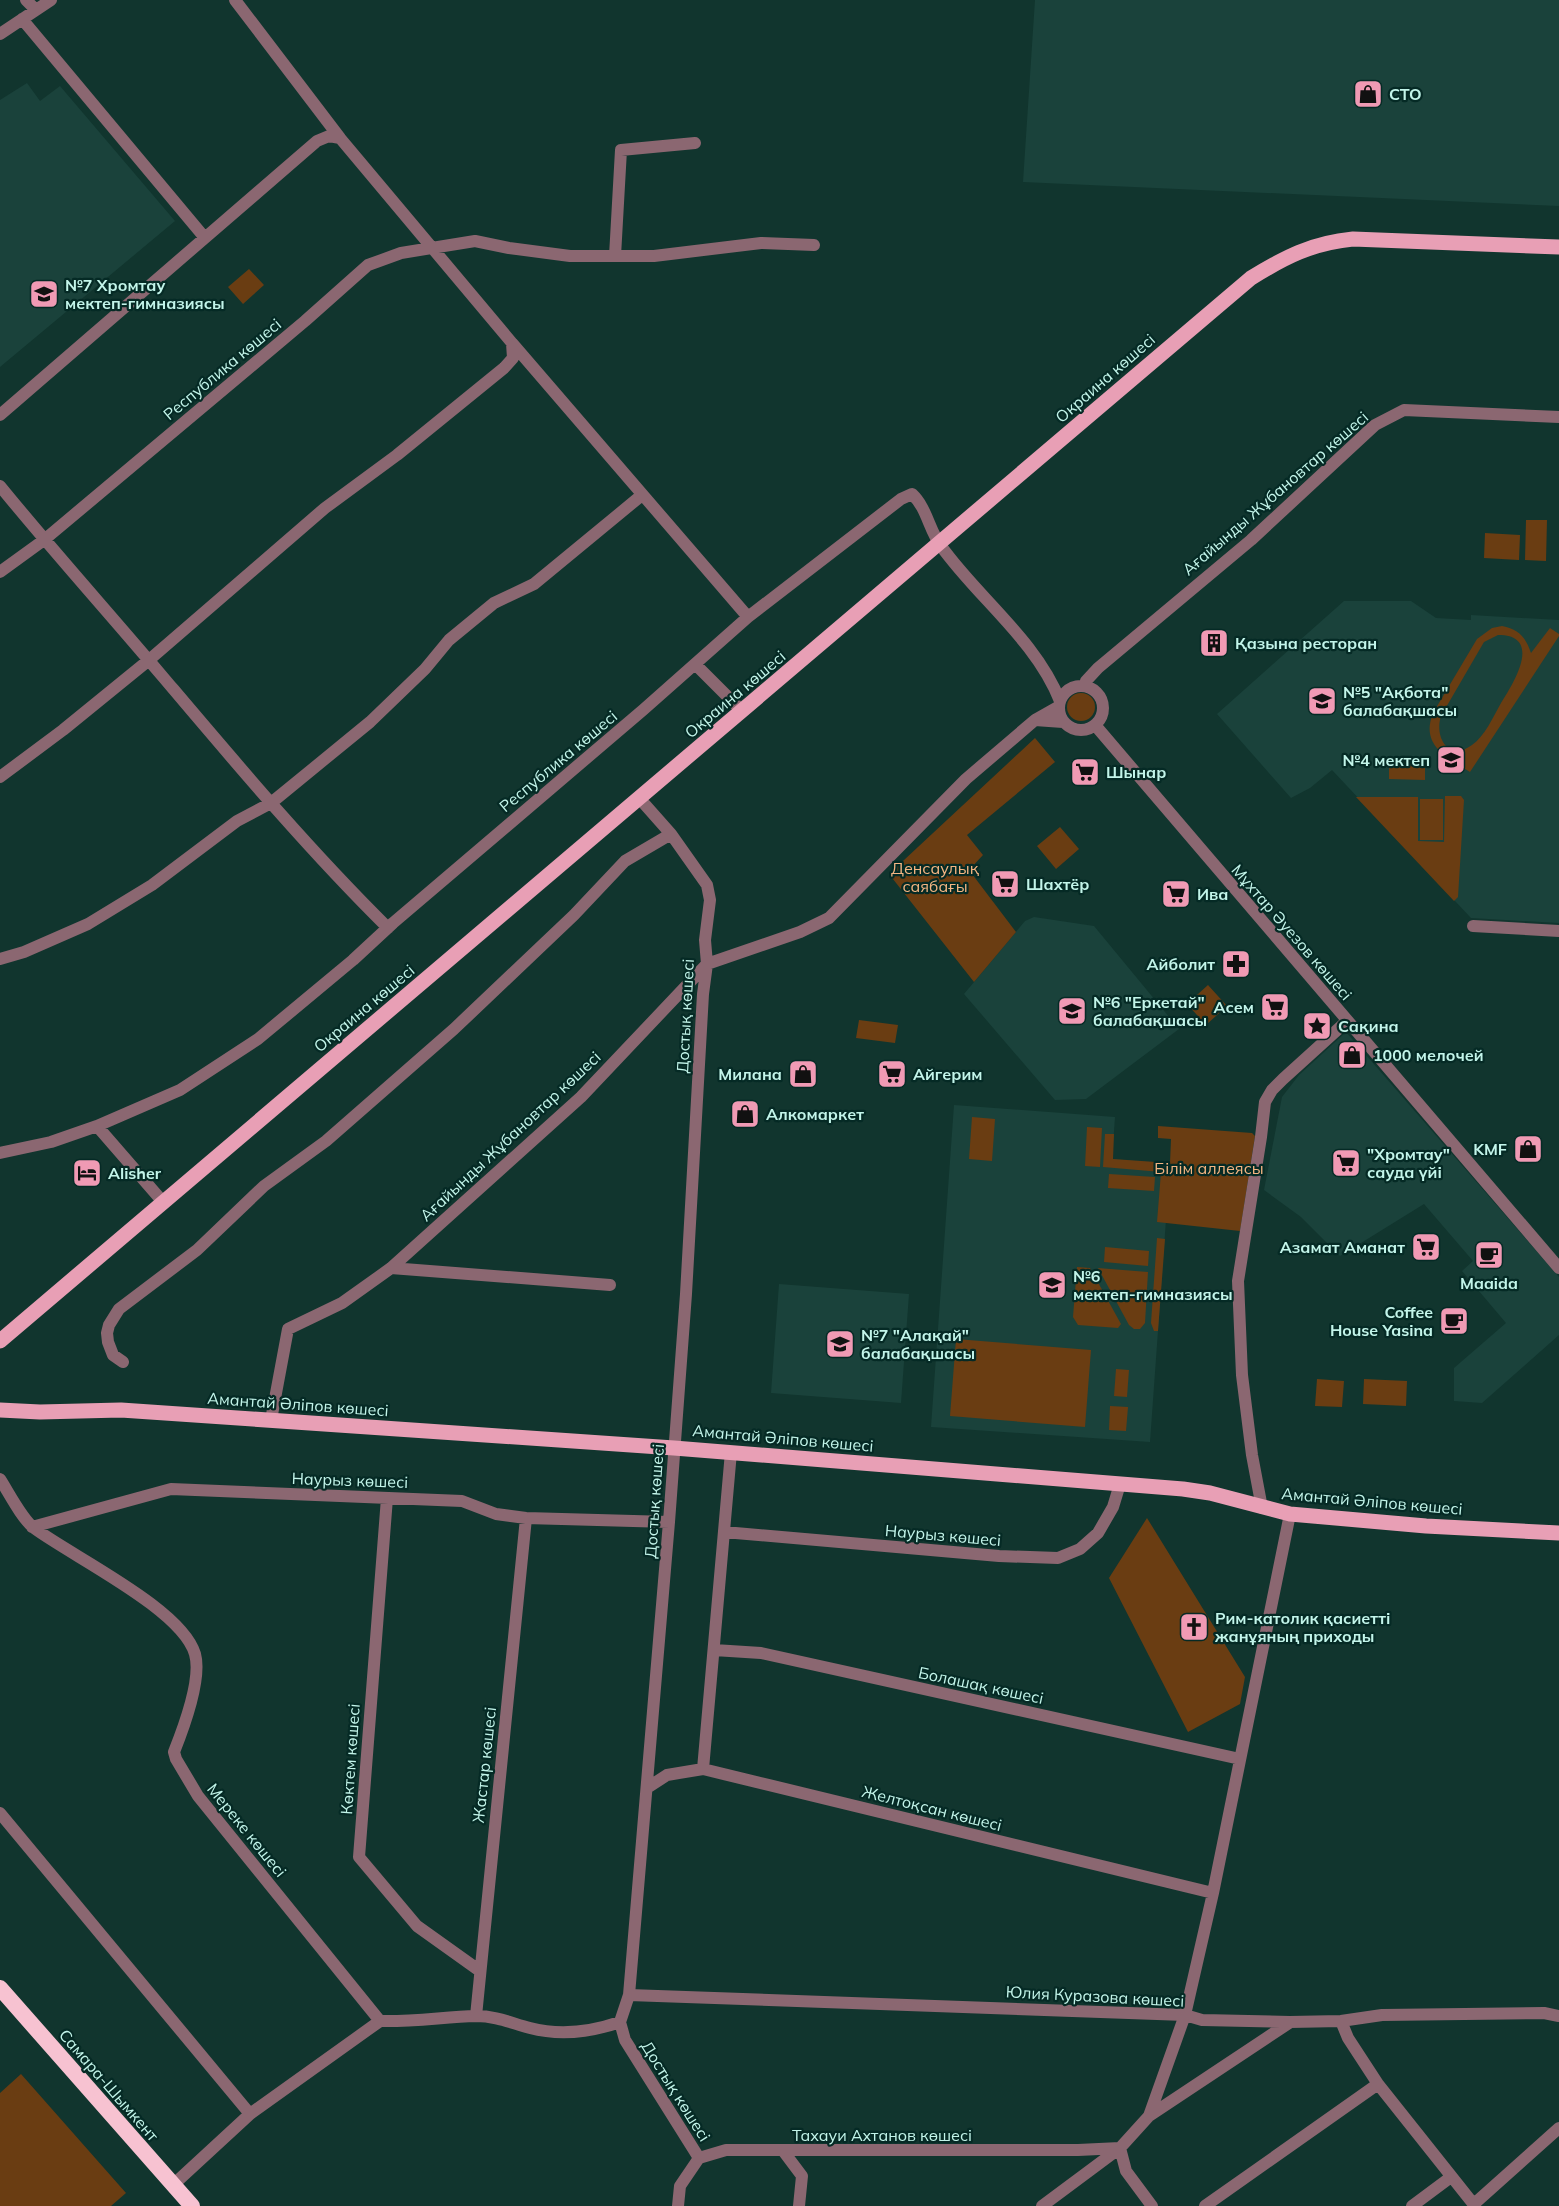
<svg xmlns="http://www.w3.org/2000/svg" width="1559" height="2206" viewBox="0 0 1559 2206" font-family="Mulish,sans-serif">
	<rect width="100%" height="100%" fill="#11352e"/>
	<path fill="#1a423b" d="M1035 0H1559V206L1023 182Z
		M27 83 40 101 60 86 175 221 0 367V100Z
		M1344 601H1411L1436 618 1471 620V615L1559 620V923L1471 918 1332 770 1310 788 1291 798 1217 714Z
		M1034 917 1094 926 1179 1029 1086 1099 1055 1100 964 994 1025 921Z
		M1346 1032 1559 1277V1335L1482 1403 1454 1401V1368L1506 1323 1462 1271 1473 1261 1424 1204 1340 1256 1301 1217 1264 1190 1282 1097 1299 1075Z
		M954 1105 1115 1117 1112 1159 1170 1164 1150 1442 931 1427Z
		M779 1284 909 1294 901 1403 771 1393Z"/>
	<path fill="#6a3d12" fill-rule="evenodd" d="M249 269 264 285 243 304 228 287Z
		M1526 520H1547L1546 561 1525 560Z
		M1485 533 1520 535 1519 560 1484 558Z
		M1502 626C1519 629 1526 638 1531 653L1550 628 1559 634V636L1470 772C1447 757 1420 746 1433 713L1477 639 1492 628ZM1498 635C1544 635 1513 684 1501 703 1493 717 1485 736 1472 745 1449 762 1434 738 1441 716L1484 642Z
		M1067 707a14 14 0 1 1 28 0a14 14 0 1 1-28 0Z
		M1035 738 1055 762 967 835 983 855 969 870 1016 932 974 982 889 874Z
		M1389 762H1425V780L1389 779Z
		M1445 796H1461L1464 800 1458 897 1454 901 1356 797H1418V841L1444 842Z
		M1420 799H1443V840H1420Z
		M1060 827 1079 849 1056 869 1037 846Z
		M1208 985 1227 1006 1206 1025 1187 1004Z
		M859 1020 898 1025 895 1043 856 1038Z
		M972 1117 995 1119 992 1161 969 1159Z
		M1158 1126 1252 1133 1255 1136 1240 1231 1157 1222 1161 1172 1103 1167 1105 1134H1114L1113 1159 1170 1163 1171 1139 1158 1138Z
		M1087 1127 1102 1128 1100 1167 1085 1166Z
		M1109 1174 1155 1177 1154 1191 1108 1188Z
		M1157 1238 1165 1239 1158 1331H1154L1151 1323Z
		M1105 1247 1149 1251 1148 1266 1104 1262Z
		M1077 1267 1090 1268 1121 1324 1118 1328 1078 1325 1073 1317Z
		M1098 1268 1148 1272 1145 1323 1140 1329H1134L1129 1325Z
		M956 1339 1091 1350 1085 1427 950 1416Z
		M1116 1369 1129 1370 1127 1397 1114 1396Z
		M1317 1379 1344 1381 1342 1407 1315 1406Z
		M1364 1379 1407 1381 1406 1406 1363 1404Z
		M1110 1406 1128 1407 1126 1431 1109 1430Z
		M1147 1518 1245 1677 1240 1704 1188 1732 1109 1578Z
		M21 2074 126 2193 111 2206H0V2093Z"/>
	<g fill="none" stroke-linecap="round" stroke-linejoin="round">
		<path stroke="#8b6771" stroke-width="12" d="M26 0 36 10
			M235 0 340 138
			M22 19 205 238
			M0 34 51 0
			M615 256 621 150 695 143
			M512 343 748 617
			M0 415 317 141 329 136 340 138 512 343 513 358 504 368 397 455 325 508 149 660 63 730 0 777
			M0 486C53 551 109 613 163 677 235 762 308 849 388 928
			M0 572 44 540 305 321 368 265 401 253 475 241 509 248 570 256H654L761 243 814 245
			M695 664 742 711
			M1059 708a22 22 0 1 1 44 0a22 22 0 1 1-44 0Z
			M1085 686 1086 681 1098 668 1251 540 1375 425 1404 410 1559 417
			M1058 707 1035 720 1063 722
			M1095 725 1559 1268
			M671 834 707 885 710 900 705 940 707 964 703 994 686 1294 669 1522 629 1995 620 2022 625 2040 699 2158
			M1473 926 1559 931
			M0 959 24 952 88 924 152 885 237 821 271 803 370 722 425 669 449 640 494 603 534 584 642 495
			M97 1126 163 1202
			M0 1153 51 1142 97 1126 180 1090 258 1039 353 960 393 923 643 710 748 617 901 499 912 494C927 508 929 530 941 546 978 598 1036 640 1060 701
			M391 1268 610 1285
			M123 1362 113 1355 108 1342 107 1333 109 1325 119 1309 197 1250 264 1186 326 1141 454 1029 574 915 625 861 671 834 640 799
			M271 1420 288 1329 342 1303 391 1268 581 1097 707 964 800 932 829 918 966 779 1035 720
			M0 1479C9 1493 22 1519 34 1528 73 1557 182 1609 195 1654 202 1679 184 1727 174 1752L176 1759 198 1796 380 2021C412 2022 444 2017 476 2016 496 2016 511 2023 530 2028 560 2036 591 2032 620 2022
			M387 1498 359 1857 417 1926 480 1971
			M1262 1508 1252 1455 1242 1375 1238 1281 1261 1137 1265 1102 1272 1090 1283 1079 1347 1021
			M32 1527 171 1489 462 1501 496 1514 526 1518 669 1522
			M724 1532 999 1556 1058 1558 1080 1549 1098 1533 1113 1507 1120 1484
			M714 1650 761 1653 1240 1759
			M703 1769 731 1452
			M647 1788 667 1775 703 1769 1213 1893
			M0 1813 250 2114
			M629 1995 1185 2015 1202 2020 1290 2022 1341 2021 1382 2015 1544 2013 1559 2016
			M476 2016 526 1518
			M1341 2021 1348 2038 1378 2084 1475 2206
			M1149 2116 1289 2023
			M1120 2148 1126 2171 1152 2206
			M784 2152 802 2176 799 2206
			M173 2185 250 2114 380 2021
			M1474 2204 1559 2128
			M678 2206 680 2186 699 2158 726 2150H1078L1120 2148
			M1042 2206 1120 2148 1149 2116 1185 2015 1213 1893 1290 1514
			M1205 2206 1378 2084
			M1412 2206 1451 2177"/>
		<path stroke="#e89fb5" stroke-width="15" d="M0 1341 1251 278C1285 257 1312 243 1353 239L1559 247
			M0 1410 40 1412 121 1410 674 1448 1183 1489 1210 1493 1290 1514 1426 1526 1559 1533"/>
		<path stroke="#f7c2d1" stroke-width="16" d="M0 1988 192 2206"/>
	</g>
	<defs>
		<g id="shop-square" transform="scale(1.5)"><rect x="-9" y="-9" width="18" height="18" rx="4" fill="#f09ab4" stroke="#052a25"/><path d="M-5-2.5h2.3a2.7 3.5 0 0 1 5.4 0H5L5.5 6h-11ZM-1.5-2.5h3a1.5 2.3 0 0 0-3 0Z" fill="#111"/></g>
		<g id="school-square" transform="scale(1.5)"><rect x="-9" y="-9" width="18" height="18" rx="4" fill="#f09ab4" stroke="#052a25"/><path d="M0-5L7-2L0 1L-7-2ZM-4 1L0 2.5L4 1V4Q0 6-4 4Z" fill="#111"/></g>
		<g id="building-square" transform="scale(1.5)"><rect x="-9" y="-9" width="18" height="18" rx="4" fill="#f09ab4" stroke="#052a25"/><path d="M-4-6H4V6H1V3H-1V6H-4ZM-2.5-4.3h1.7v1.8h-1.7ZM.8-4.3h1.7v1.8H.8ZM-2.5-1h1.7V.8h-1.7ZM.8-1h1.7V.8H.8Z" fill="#111"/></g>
		<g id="supermarket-square" transform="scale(1.5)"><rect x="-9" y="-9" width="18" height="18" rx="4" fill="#f09ab4" stroke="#052a25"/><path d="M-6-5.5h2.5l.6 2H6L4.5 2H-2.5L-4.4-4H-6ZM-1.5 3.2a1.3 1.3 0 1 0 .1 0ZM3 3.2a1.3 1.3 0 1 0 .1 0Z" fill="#111"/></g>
		<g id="pharmacy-square" transform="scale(1.5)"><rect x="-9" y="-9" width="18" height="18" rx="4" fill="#f09ab4" stroke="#052a25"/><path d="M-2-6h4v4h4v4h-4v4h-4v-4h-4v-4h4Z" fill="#111"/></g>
		<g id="sight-square" transform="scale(1.5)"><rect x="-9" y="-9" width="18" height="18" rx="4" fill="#f09ab4" stroke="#052a25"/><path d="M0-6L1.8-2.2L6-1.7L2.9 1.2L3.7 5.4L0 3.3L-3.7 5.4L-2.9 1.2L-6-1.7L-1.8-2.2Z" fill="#111"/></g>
		<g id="hotel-square" transform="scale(1.5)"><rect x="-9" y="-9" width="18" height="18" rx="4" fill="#f09ab4" stroke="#052a25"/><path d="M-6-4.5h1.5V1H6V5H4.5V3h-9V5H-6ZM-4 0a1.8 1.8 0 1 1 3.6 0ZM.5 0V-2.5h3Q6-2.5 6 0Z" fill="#111"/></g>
		<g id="cafe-square" transform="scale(1.5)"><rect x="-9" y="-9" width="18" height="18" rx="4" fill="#f09ab4" stroke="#052a25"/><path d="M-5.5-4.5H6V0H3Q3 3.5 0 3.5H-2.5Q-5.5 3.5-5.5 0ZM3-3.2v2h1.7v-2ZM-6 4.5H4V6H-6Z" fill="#111"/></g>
		<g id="church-square" transform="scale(1.5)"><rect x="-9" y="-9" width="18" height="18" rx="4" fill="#f09ab4" stroke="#052a25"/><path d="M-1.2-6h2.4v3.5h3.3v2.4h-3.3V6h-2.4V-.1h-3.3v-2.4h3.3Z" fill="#111"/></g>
	</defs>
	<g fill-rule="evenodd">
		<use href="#shop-square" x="1368" y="94"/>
		<use href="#school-square" x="44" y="294"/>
		<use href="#building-square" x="1214" y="643"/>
		<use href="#school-square" x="1322" y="701"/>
		<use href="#school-square" x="1451" y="760"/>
		<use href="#supermarket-square" x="1085" y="772"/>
		<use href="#supermarket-square" x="1005" y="884"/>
		<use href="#supermarket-square" x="1176" y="894"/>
		<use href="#pharmacy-square" x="1236" y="964"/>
		<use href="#supermarket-square" x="1275" y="1007"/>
		<use href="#school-square" x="1072" y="1011"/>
		<use href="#sight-square" x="1317" y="1026"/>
		<use href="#shop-square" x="1352" y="1055"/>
		<use href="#shop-square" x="803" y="1074"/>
		<use href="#supermarket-square" x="892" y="1074"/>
		<use href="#shop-square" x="745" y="1114"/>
		<use href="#shop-square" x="1528" y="1149"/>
		<use href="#supermarket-square" x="1346" y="1163"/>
		<use href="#hotel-square" x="87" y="1173"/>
		<use href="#supermarket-square" x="1426" y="1247"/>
		<use href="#cafe-square" x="1489" y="1255"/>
		<use href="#school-square" x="1052" y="1285"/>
		<use href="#cafe-square" x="1454" y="1321"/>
		<use href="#school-square" x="840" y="1344"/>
		<use href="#church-square" x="1194" y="1627"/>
	</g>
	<g text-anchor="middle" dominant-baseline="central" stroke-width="4.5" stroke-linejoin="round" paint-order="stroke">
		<g font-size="16" font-weight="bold" fill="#c3f5ea" stroke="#052a25" text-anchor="start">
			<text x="1389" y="94">СТО</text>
			<text x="65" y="285">№7 Хромтау<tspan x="65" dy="18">мектеп-гимназиясы</tspan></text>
			<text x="1235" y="643">Қазына ресторан</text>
			<text x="1343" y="692">№5 "Ақбота"<tspan x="1343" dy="18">балабақшасы</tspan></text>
			<text x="1430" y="760" text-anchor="end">№4 мектеп</text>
			<text x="1106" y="772">Шынар</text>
			<text x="1026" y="884">Шахтёр</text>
			<text x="1197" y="894">Ива</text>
			<text x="1215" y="964" text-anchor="end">Айболит</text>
			<text x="1093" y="1002">№6 "Еркетай"<tspan x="1093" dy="18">балабақшасы</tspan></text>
			<text x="1254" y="1007" text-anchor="end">Асем</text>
			<text x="1338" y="1026">Сақина</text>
			<text x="1373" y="1055">1000 мелочей</text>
			<text x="782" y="1074" text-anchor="end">Милана</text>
			<text x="913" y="1074">Айгерим</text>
			<text x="766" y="1114">Алкомаркет</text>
			<text x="1507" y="1149" text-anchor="end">KMF</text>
			<text x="1367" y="1154">"Хромтау"<tspan x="1367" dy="18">сауда үйі</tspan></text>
			<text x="108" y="1173">Alisher</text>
			<text x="1405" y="1247" text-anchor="end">Азамат Аманат</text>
			<text x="1073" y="1276">№6<tspan x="1073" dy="18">мектеп-гимназиясы</tspan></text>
			<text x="1489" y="1283" text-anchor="middle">Maaida</text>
			<text x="1433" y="1312" text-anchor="end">Coffee<tspan x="1433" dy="18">House Yasina</tspan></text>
			<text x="861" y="1335">№7 "Алақай"<tspan x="861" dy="18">балабақшасы</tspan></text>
			<text x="1215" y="1618">Рим-католик қасиетті<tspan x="1215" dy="18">жанұяның приходы</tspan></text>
		</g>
		<g font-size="16" fill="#c3f5ea" stroke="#052a25">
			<text transform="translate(222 369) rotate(-40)">Республика көшесі</text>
			<text transform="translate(1105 378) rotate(-41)">Окраина көшесі</text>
			<text transform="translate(1275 493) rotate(-41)">Ағайынды Жұбановтар көшесі</text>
			<text transform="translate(735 694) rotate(-40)">Окраина көшесі</text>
			<text transform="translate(558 761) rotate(-40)">Республика көшесі</text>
			<text transform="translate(1292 932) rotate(49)">Мұхтар Әуезов көшесі</text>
			<text transform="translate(364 1008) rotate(-40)">Окраина көшесі</text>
			<text transform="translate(685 1016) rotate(-87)">Достық көшесі</text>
			<text transform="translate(510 1136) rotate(-43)">Ағайынды Жұбановтар көшесі</text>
			<text transform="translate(298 1404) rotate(4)">Амантай Әліпов көшесі</text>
			<text transform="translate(783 1438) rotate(5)">Амантай Әліпов көшесі</text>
			<text transform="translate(350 1480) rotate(2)">Наурыз көшесі</text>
			<text transform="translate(654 1501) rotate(-86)">Достық көшесі</text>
			<text transform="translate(1372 1501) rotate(5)">Амантай Әліпов көшесі</text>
			<text transform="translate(943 1535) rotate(5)">Наурыз көшесі</text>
			<text transform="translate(981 1685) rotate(12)">Болашақ көшесі</text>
			<text transform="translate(350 1759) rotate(-86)">Көктем көшесі</text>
			<text transform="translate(484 1765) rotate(-84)">Жастар көшесі</text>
			<text transform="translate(932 1808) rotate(14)">Желтоқсан көшесі</text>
			<text transform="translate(247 1830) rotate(51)">Мереке көшесі</text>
			<text transform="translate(1095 1996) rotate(3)">Юлия Куразова көшесі</text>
			<text transform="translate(109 2085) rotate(49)">Самара-Шымкент</text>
			<text transform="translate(676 2091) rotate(58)">Достық көшесі</text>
			<text x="882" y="2135">Тахауи Ахтанов көшесі</text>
		</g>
		<g font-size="16" fill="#f5b683" stroke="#052a25">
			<text x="935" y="868">Денсаулық<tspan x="935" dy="18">саябағы</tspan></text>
			<text x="1209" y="1168">Білім аллеясы</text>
		</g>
	</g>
</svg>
